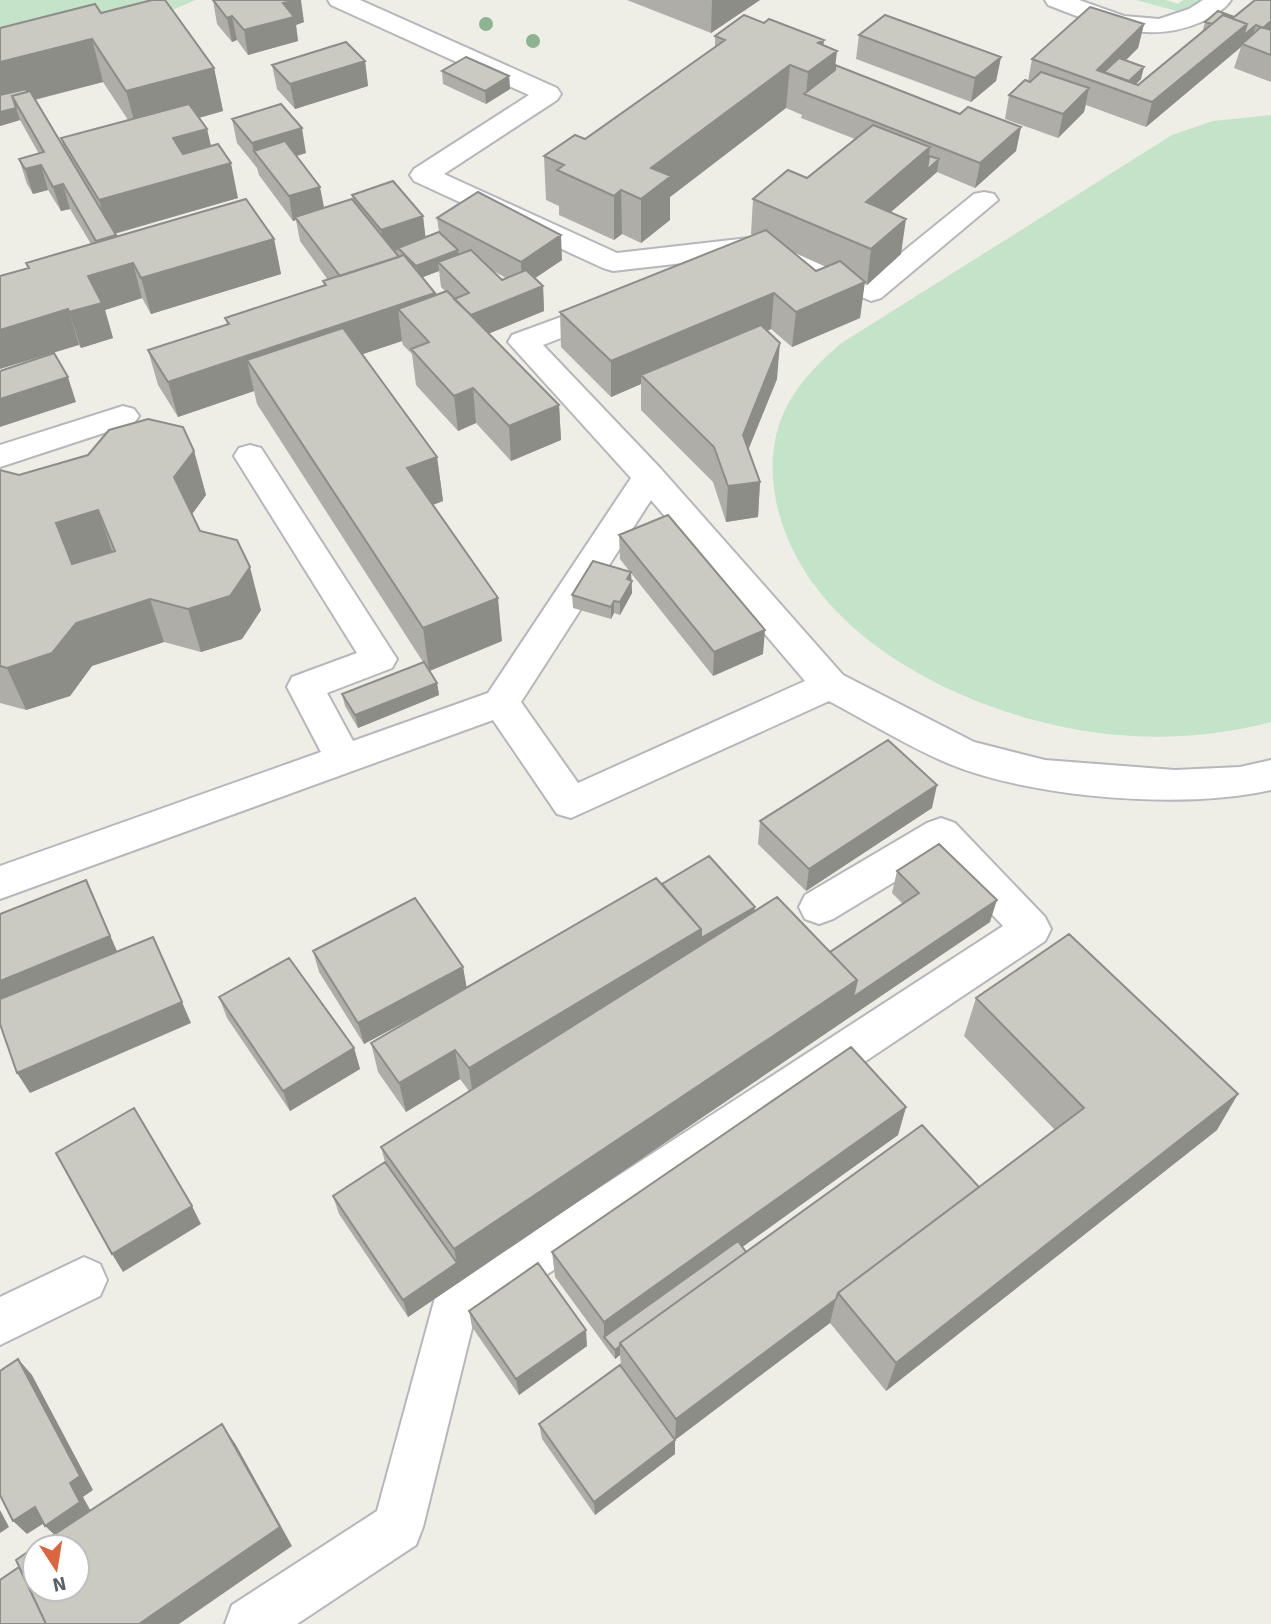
<svg xmlns="http://www.w3.org/2000/svg" width="1271" height="1624" viewBox="0 0 1271 1624" font-family="Signika,sans-serif">
	<rect width="100%" height="100%" fill="#efeee6"/>
	<path fill="#c4e4ca" d="M0 0H196L167 12 0 54Z
		M1136 0H1166L1178 4 1183 0H1209L1184 13Z
		M1271 115V722C1192 743 1109 741 1030 719 927 690 812 625 780 517 769 480 769 439 788 404 801 380 820 362 840 344L1172 135 1213 121Z"/>
	<g fill="none" stroke-linecap="round" stroke-linejoin="round">
		<g stroke="#b6b7bc" stroke-width="4">
			<path id="minor" d="M328 0H360L557 88 561 94 557 100 444 174 617 253 766 236 868 280 974 194 984 192 994 194 998 200 881 298 871 301 762 254 613 271 603 268 414 181 410 175 414 169 529 95 331 5Z
				M1045 0H1079L1124 16 1159 19 1189 9 1203 0H1231C1225 10 1211 17 1201 22 1148 45 1099 25 1048 5Z
				M610 299 621 301 625 308 621 315 543 345 661 469 843 675 974 742 1045 760 1175 770 1240 767 1271 760V790C1185 810 1034 798 952 765 910 748 869 722 829 701L571 818 557 814 493 720 0 899V866L321 752 287 687 292 677 357 653 234 456 239 448 250 445 261 448 397 659 392 668 327 693 353 741 488 693 631 478 508 342 512 335ZM651 500 805 681 578 783 521 702Z
				M123 406 134 409 139 416 134 423 0 467V445Z
				M941 818 955 823 1045 917 1051 929 1045 941 473 1324 423 1527 416 1545 297 1624H225L232 1605 377 1511 436 1294 1003 926 937 856 833 919 819 924 805 919 799 907 805 895 927 823Z
				M84 1257 100 1264 107 1280 100 1296 0 1345V1297Z"/>
		</g>
		<use href="#minor" fill="#fff" fill-rule="evenodd"/>
	</g>
	<g fill="#8db491">
		<circle cx="486" cy="24" r="7"/>
		<circle cx="533" cy="41" r="7"/>
	</g>
	<path fill="#aeada7" fill-rule="evenodd" d="M213 0 304 22 296 25 298 41 248 55 237 40 232 42 217 24Z
		M627 0H760L711 33Z
		M1271 0V82L1234 68 1241 47 1146 127 1086 105 1084 112 1058 138 1005 119 1009 95 1028 81 1032 59 1144 24 1138 48 1126 60 1141 79 1136 84 1138 85 1202 33 1205 22 1234 17Z
		M101 13 214 68 223 111 199 118 207 129 211 146 238 198 115 234 116 237 274 239 281 274 151 314 142 298 105 310 113 338 81 348 28 268 26 263 91 244 70 209 61 211 48 190 33 194 27 184 19 159 39 154 20 120 0 126V28ZM103 82 128 120 61 138 64 149 35 100Z
		M859 35 1001 57 996 81 971 102 856 59Z
		M715 36 823 45 835 65 960 114 1021 127 1016 151 975 188 937 172 890 213 901 254 867 285 864 284 860 318 792 347 771 329 767 331 777 379 748 450 760 482 758 517 726 522 713 482 641 410V384L611 397 561 347 560 312 753 235 751 234 753 199 807 178 855 139 801 118 802 115 786 108 670 197V220L641 243 622 234 614 240 559 215V206L546 200 544 156 585 139 715 47ZM793 253H795L826 267 816 271Z
		M365 61 368 86 295 109 277 89 272 65Z
		M442 71 509 76 510 89 486 104 443 84Z
		M232 119 306 153 297 156 324 208 353 199 352 195 423 216 425 237 439 232 437 218 562 260 535 278 543 286 544 311 489 333 559 405 561 440 511 461 476 423 458 431 416 385 412 354 403 345 402 341 362 354 437 457 443 501 433 505 502 641 430 671 437 683 439 695 358 728 345 706 342 694 423 662 257 404 254 391 178 417 158 385 148 350 227 324 225 318 324 286 323 281 328 280 300 241 296 220 293 221 259 175 257 168 237 143ZM492 270 506 278 502 280ZM439 271 441 287 445 291 435 295 423 277Z
		M194 451 206 495 192 514 200 531 261 610 242 639 201 652 164 642 92 666 70 696 26 710 0 703V470L19 475Z
		M619 535 763 654 713 676 631 573 632 593 620 615 614 613 611 619 573 608 572 595 630 572 620 559Z
		M932 808 806 891 758 844 760 821Z
		M897 871 990 922 408 1317 339 1214 333 1196 385 1162 381 1147 469 1091 460 1079 406 1112 378 1072 371 1043 430 1008 364 1044 319 972 313 951 463 967 466 987 662 884 754 911 830 952 903 904 892 893Z
		M219 997 354 1048 360 1069 290 1111 227 1018Z
		M976 998 1217 1130 886 1391 830 1323 675 1440V1454L595 1515 542 1439 539 1424 621 1366 620 1355 615 1359 555 1277 552 1252 906 1107 898 1135 742 1247 746 1252 979 1187 1055 1130 964 1036Z
		M469 1311 587 1346 519 1395 472 1327Z"/>
	<path fill="#8d8d88" d="M294 0H301L304 22 296 25 298 41 248 55 244 30 283 3Z
		M712 0H760L711 33Z
		M232 16 237 40 232 42 227 18Z
		M1271 21V30L1263 28Z
		M1144 24 1138 48 1107 79 1097 70Z
		M1247 24 1256 25 1252 37 1242 44 1241 47 1146 127 1152 102Z
		M92 39 103 82 17 104 12 96 0 109V62Z
		M824 40 822 62 837 51 832 94 806 95 808 72 818 43Z
		M1001 57 996 81 971 102 975 78Z
		M365 61 368 86 295 109 290 84Z
		M790 65 786 108 670 197V220L641 243V199L651 168Z
		M1144 67 1141 79 1127 93 1125 85Z
		M214 68 223 111 138 135 126 91Z
		M509 76 510 89 486 104 485 91Z
		M1089 88 1084 112 1058 138 1063 114Z
		M16 108 20 120 0 126V112Z
		M1021 127 1016 151 975 188 980 163Z
		M302 128 306 153 265 165 254 151 257 168 252 143Z
		M207 129 215 164 181 173 173 138Z
		M930 147 927 170 939 159 937 172 861 238 866 202Z
		M231 163 238 198 109 235 99 200Z
		M41 165 48 190 33 194 25 169Z
		M63 184 70 209 61 211 53 187Z
		M320 187 325 212 295 217 296 220 293 221 289 196Z
		M621 190 622 234 614 240V196Z
		M423 216 426 241 398 248V250L385 255 381 230Z
		M906 219 901 254 867 285 871 249Z
		M561 235 562 260 522 287 521 262Z
		M274 239 281 274 151 314 141 278Z
		M458 250 459 263 438 262 439 271 418 279 416 266Z
		M133 263 142 298 105 310 113 338 81 348 69 312 88 276Z
		M865 282 860 318 792 347 796 312Z
		M543 286 544 311 466 343 464 318Z
		M435 293 439 328 398 309 402 341 265 387 247 360 254 391 178 417 168 382Z
		M774 293 771 329 648 381 641 375V384L611 397V361Z
		M68 309 79 345 0 369V330Z
		M780 343 777 379 740 470 743 435Z
		M68 377 76 402 0 427V399Z
		M473 388 476 423 458 431 454 396Z
		M559 405 561 440 511 461 509 426Z
		M194 451 206 495 187 521 174 477Z
		M437 457 443 501 413 512 407 468Z
		M760 482 758 517 726 522 728 486Z
		M98 510 113 554 72 567 56 523Z
		M250 567 261 610 242 639 201 652 188 609Z
		M631 572 632 593 620 615V602L627 579Z
		M498 598 502 641 429 671 423 628Z
		M150 599 164 642 92 666 70 696 26 710 7 668 76 623Z
		M614 601V613L611 619V607Z
		M765 630 763 654 713 676 714 652Z
		M437 683 439 695 358 728 355 715Z
		M937 785 932 808 806 891 809 869Z
		M86 880 124 967 0 1018V981Z
		M997 900 990 922 408 1317 403 1300 457 1263 454 1249 857 980Z
		M755 907 752 929 473 1097 469 1068 701 929Z
		M463 967 467 989 364 1044 358 1023Z
		M182 1002 191 1023 30 1093 17 1073Z
		M354 1048 360 1069 290 1111 283 1091Z
		M455 1050 460 1079 406 1112 399 1083Z
		M1238 1094 1217 1130 886 1391 896 1363Z
		M906 1107 898 1135 609 1343 604 1337V1322Z
		M192 1206 201 1224 123 1272 112 1254Z
		M836 1299 830 1323 675 1440V1454L595 1515 594 1502 675 1440 676 1419Z
		M586 1330 587 1346 519 1395 516 1379Z
		M620 1346V1355L615 1359V1350Z
		M18 1359 32 1375 93 1490 83 1497 93 1515 59 1539 45 1526 70 1483Z
		M222 1424 236 1445 292 1546 179 1624H139Z
		M35 1507 49 1520 27 1534 13 1521Z
		M0 1510 9 1527 0 1533Z"/>
	<path fill="#cac9c2" stroke="#8d8d88" stroke-width="2" fill-rule="evenodd" d="M152 0H165L214 68 126 91 92 39 0 62V28L95 4 101 13Z
		M213 0H294L283 3 294 17 244 30 232 16 227 18Z
		M1255 0H1271V21L1263 28 1256 25 1243 36 1247 24 1223 15 1212 24 1205 22 1218 11 1234 17Z
		M1090 7 1144 24 1097 70 1138 85 1223 15 1247 24 1152 102 1032 59Z
		M744 15 764 23 769 19 824 40 818 43 837 51 808 72 790 65 651 168 671 176 641 199 621 190 614 196 557 170 564 165 544 156 575 135 585 139 725 40 715 36Z
		M885 15 1001 57 975 78 859 35Z
		M1261 27 1271 30V55L1242 44Z
		M346 42 365 61 290 84 272 65Z
		M466 57 509 76 485 91 442 71Z
		M1119 58 1144 67 1129 81 1104 72Z
		M835 65 960 114 968 107 1021 127 980 163 804 94 835 70Z
		M1041 72 1089 88 1063 114 1009 95 1025 80 1030 82Z
		M26 89 27 92 12 96 16 108 0 112V95Z
		M30 91 116 235 96 241 63 184 53 187 41 165 25 169 19 159 44 152 12 96Z
		M189 104 207 129 173 138 183 154 218 144 231 163 99 200 61 138Z
		M281 104 302 128 252 143 232 119Z
		M873 125 930 147 866 202 906 219 871 249 753 199 788 170 807 178Z
		M285 141 320 187 289 196 254 151Z
		M929 156 939 159 927 170Z
		M393 181 423 216 381 230 352 195Z
		M478 192 561 235 521 262 437 218Z
		M246 199 274 239 141 278 133 263 88 276 102 303 69 312 68 309 0 330V276L29 268 26 263Z
		M352 199 399 257 340 276 295 217Z
		M766 230 816 271 840 261 865 282 796 312 774 293 611 361 560 312Z
		M439 232 458 250 416 266 398 248Z
		M471 250 502 280 526 270 543 286 471 315 454 299 469 293 438 262Z
		M404 255 435 293 168 382 148 350 229 324 225 318 326 285 323 281Z
		M447 291 559 405 509 426 473 388 454 396 411 349 429 342 398 309Z
		M761 325 780 343 743 435 760 482 728 486 714 447 641 375Z
		M343 328 437 457 407 468 498 598 423 628 247 360Z
		M54 353 68 377 0 399V371Z
		M148 419 183 427 194 451 174 477 200 531 237 540 250 567 230 596 188 609 150 599 76 623 52 653 7 668 0 666V470L19 475 88 455 109 430ZM98 510 115 551 72 564 56 523Z
		M668 515 765 630 714 652 619 535Z
		M593 561 631 572 627 579 632 581 620 602 614 601 611 607 572 595Z
		M424 662 437 683 355 715 342 694Z
		M888 740 937 785 809 869 760 821Z
		M939 844 997 900 853 997 857 980 830 952 919 893 897 871Z
		M709 856 755 907 701 938V929L662 884Z
		M656 878 701 929 469 1068 455 1050 399 1083 371 1043Z
		M86 880 110 936 0 981V914Z
		M777 897 857 980 454 1249 381 1147Z
		M415 898 463 967 358 1023 313 951Z
		M1069 934 1238 1094 896 1363 838 1293 1084 1108 976 998Z
		M153 937 182 1002 17 1073 0 1024V999Z
		M289 958 354 1048 283 1091 219 997Z
		M851 1047 906 1107 604 1322 552 1252Z
		M134 1108 192 1206 112 1254 56 1153Z
		M922 1125 979 1187 838 1293 836 1299 676 1419 620 1343Z
		M385 1162 457 1263 403 1300 333 1196Z
		M738 1241 746 1252 620 1343V1346L615 1350 604 1337Z
		M538 1263 586 1330 516 1379 469 1311Z
		M18 1359 80 1476 70 1483 80 1502 45 1526 35 1507 13 1521 0 1495V1371Z
		M620 1365 675 1440 594 1502 539 1424Z
		M222 1424 280 1527 139 1624H46L16 1560 35 1547V1589H77V1547H35Z
		M19 1567 46 1624H0V1580Z"/>
	<g transform="translate(56 1568) rotate(168)"><circle r="33" fill="#ffffff" stroke="#bebfc1" stroke-width="2"/>
	<path d="M0-5L12 26L0 18L-12 26Z" fill="#dd653d"/>
	<text y="-10" font-size="19" font-weight="bold" text-anchor="middle" fill="#5d6065">N</text>
	</g>
</svg>
